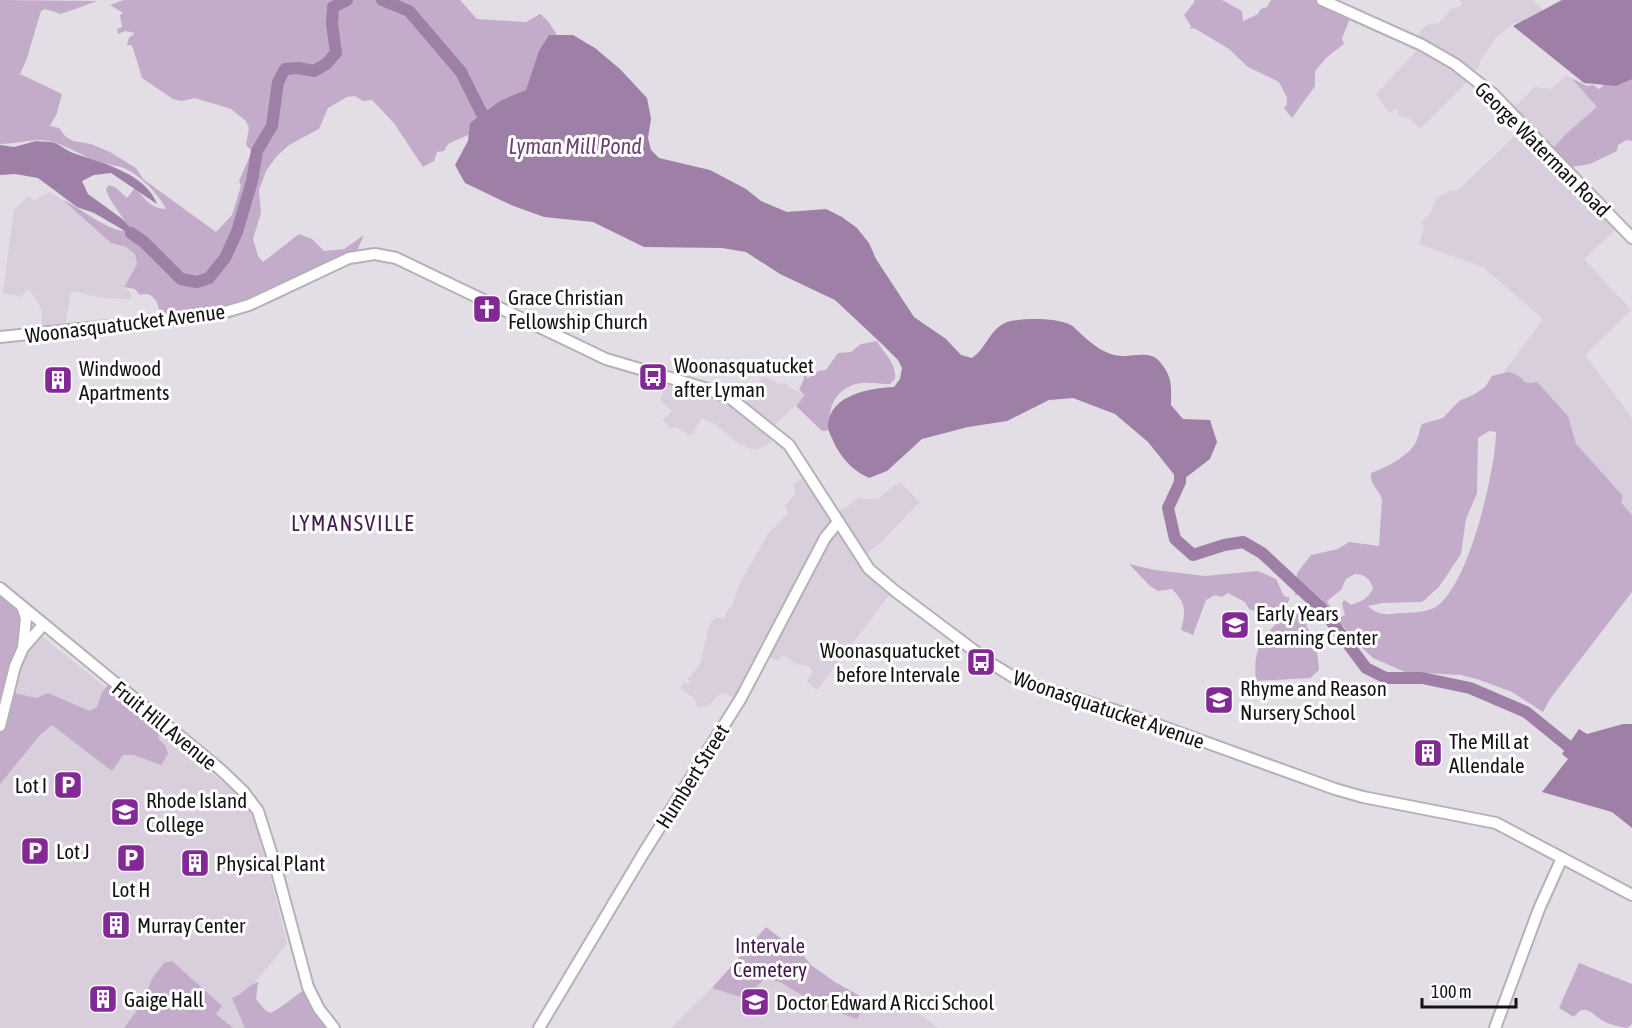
<svg xmlns="http://www.w3.org/2000/svg" width="1632" height="1028" viewBox="0 0 1632 1028" font-family="'Asap Condensed',sans-serif">
	<rect width="100%" height="100%" fill="#e3dde5"/>
	<path fill="#d9cedb" d="M1459 0H1533L1543 10 1527 20 1512 24 1496 38 1480 61 1479 66 1471 75V78L1420 129 1411 120 1398 115V110L1395 109 1389 113 1376 94 1421 46 1417 41 1421 30 1427 25 1439 23 1452 8 1460 7 1462 4Z
		M1567 75 1597 107 1567 133 1549 152 1618 227 1584 259 1631 310 1585 355 1632 418V515L1576 444 1568 416 1529 384 1513 374 1503 373 1543 319 1483 267 1419 244 1424 228 1421 223 1431 212 1437 198 1451 190 1457 191 1523 128 1510 111 1535 87 1551 89Z
		M49 192 63 200 111 243 126 247 136 254 137 264 124 286 132 295 130 299 102 298 71 291 65 328 42 329V310L31 291 27 289 26 292 21 297 3 293V291L14 210 27 197 35 200Z
		M763 376 779 384 785 383 794 390 806 395 771 429 776 436 766 446 754 450 739 444 715 424 702 418 691 436 677 428H670L663 420 672 411 661 401 666 377 745 405Z
		M807 475 834 514 847 507 859 497 863 499H877L898 483H901L920 502 882 541 862 558 893 590 818 689 816 690 807 681 813 671 809 666 799 665 784 655 778 661 762 654 737 700 724 693 717 696 709 706 697 707 695 699 680 688 684 682 693 685 688 679 700 664 709 626 716 617 725 618 726 613 732 606 739 585 768 534 788 513 785 505 796 493 793 485Z
		M0 602 242 798 258 827 287 944 240 1000 261 1028H0Z
		M765 978 780 982 818 1005 857 1019 867 1000 878 1006 895 996 938 1028H671L712 988 746 999Z"/>
	<path fill="#c3acc9" fill-rule="evenodd" d="M0 0 97 1 61 14 45 9 41 11 27 58 20 74 62 94 57 113 50 126 59 128 65 136 73 141 91 144 110 152 136 168 143 179 216 232 232 215 241 186 239 181 252 151 246 145 249 128 246 121 231 109 195 98 182 101 173 99 142 78 133 48 131 45H127L129 38 135 33 125 31 118 34 117 29 122 27 120 15 123 13 110 5 124 0H460L477 19 526 22 540 14 548 21 557 35 520 100 470 134 448 144 444 151 437 152 434 161 423 167 394 123 372 100 363 101 355 96 347 97 328 108 319 129 289 145 276 157 266 171 259 190 261 213 253 239 258 256 263 262 299 234 312 239 324 251 344 249 364 235 356 253 248 304 161 319C159 307 156 290 140 295L135 289 124 287 137 264 135 254 126 247 111 243 63 200C83 209 101 227 123 231L126 225C121 212 109 202 106 189L109 185 115 187 127 198 135 188C146 199 149 208 166 209 159 194 142 178 128 170 119 165 107 165 97 161 79 155 61 141 41 140 28 140 14 144 0 144Z
		M1195 0H1222L1242 11 1243 21 1258 14 1261 9 1267 7 1271 0H1321L1351 16 1342 38 1344 44 1327 57 1315 71V86L1292 118 1284 108 1287 104V98L1279 82 1248 67 1229 49 1194 28 1190 29 1191 26 1184 15 1193 4Z
		M1632 73V141L1627 140 1618 145 1617 151 1590 164 1564 168 1549 152 1567 133 1597 107 1571 78 1587 86 1593 85 1599 89 1609 81Z
		M877 341C884 354 897 363 895 379L890 384C880 384 866 381 856 384 834 390 827 410 830 430L822 431 796 406 805 395 799 390 804 379V374L808 378 818 371 826 370 838 353 851 352 861 344Z
		M1508 372C1511 373 1514 373 1517 375 1526 381 1523 385 1537 382L1568 416 1576 444 1623 496 1621 502 1632 515V592L1550 699 1543 712 1512 692 1477 679 1461 675 1405 672 1373 658 1348 635 1344 627 1336 621 1320 601 1301 593 1295 596 1297 573 1311 555 1338 549 1349 542 1379 546 1382 500C1379 488 1370 487 1371 473 1385 468 1408 457 1416 442 1419 436 1419 430 1422 424L1443 418 1459 401 1475 394 1485 387 1492 376ZM1489 431 1496 432C1496 469 1468 590 1434 608 1426 612 1411 613 1402 613 1387 614 1380 617 1368 606L1382 603 1422 602 1439 587 1461 554 1466 519 1477 493 1478 438ZM1355 574C1365 574 1370 579 1373 588 1369 598 1361 602 1351 605L1344 600 1342 604 1345 615 1339 618 1335 615 1327 601 1341 590 1346 579Z
		M1129 564 1155 570 1205 576 1258 571 1276 579 1284 596 1290 598 1283 611 1285 617 1301 612 1317 651 1319 670 1310 678 1256 681C1253 653 1259 640 1279 621H1268C1265 614 1255 611 1249 609L1245 602 1228 593 1222 597 1215 595 1206 600 1193 635 1181 630C1186 611 1186 603 1172 589L1158 591 1150 586Z
		M0 595 33 617 9 692 36 698 48 693 90 711 97 707 102 692 109 684 165 726 158 738 166 747 168 754 161 765 134 755H123L112 771 52 725 40 735 0 784Z
		M766 927 804 956 811 965 835 982 867 1000 857 1019 818 1005 780 982 765 978 746 999 712 988Z
		M172 961 222 1006 216 1014 233 1028H124L141 1005 153 977 164 963Z
		M1579 963 1632 984V1024L1627 1028C1621 1027 1608 1024 1603 1021 1593 1015 1585 1002 1574 1017L1559 1008Z
		M258 982 256 999 265 1010 270 1013C285 1007 293 995 307 989L333 1028H245L232 998C242 995 248 985 258 982Z"/>
	<path fill="#9e7fa6" d="M1562 0H1632V79L1616 86 1584 83 1513 26Z
		M549 35H573L595 48 620 69 647 98 651 119 648 138 651 150 659 158 710 170 746 189 761 201 787 212 826 209 842 217 857 228 869 243 876 259 914 317 946 339 961 355 972 358C988 347 990 326 1011 321 1026 318 1057 318 1071 325 1074 327 1078 331 1081 334 1092 344 1105 355 1121 356 1134 357 1150 350 1160 362 1173 377 1171 387 1171 405L1183 419 1210 420 1217 442 1210 459 1180 482 1148 442 1115 414 1073 398 1049 400 1007 421 968 427 922 439 887 471 869 478C854 471 844 461 836 447 833 440 828 432 828 425 830 395 869 388 894 387L900 379 902 368 898 360 882 344 835 300 780 274 746 252 722 248 644 247 593 222 544 217 511 205 465 183 455 165 468 141 470 123 500 101 526 90 539 51Z
		M36 141C42 142 49 141 55 143 62 146 68 152 76 154 103 163 146 174 157 204L111 173 94 175 82 181 88 194 121 218 144 242 94 213 77 207 38 178 15 174 0 175V145L14 147Z
		M1623 724H1632V828L1612 812 1542 792 1568 759 1562 754 1579 729 1587 734Z"/>
	<g fill="none" stroke-linecap="round" stroke-linejoin="round">
		<path stroke="#9e7fa6" stroke-width="12" d="M382 0 409 11 461 72 482 114 497 120
			M131 233 144 242 181 279 197 282 209 278 225 258 237 232 252 181 257 151 272 126 278 82 285 69 298 68 314 71 326 64 336 53 332 24 333 7 347 0
			M1180 467V482L1168 508 1175 539 1193 555 1224 545 1243 542 1262 553 1322 609 1366 668 1386 678H1422L1470 688 1526 712 1568 746 1584 749"/>
		<g stroke="#b6b0b7" stroke-width="14">
			<path id="secondary" d="M1322 0 1422 45 1455 64 1493 94 1632 238
				M0 337 215 315 249 305 349 258 375 254 396 258 606 359 701 387 729 397 789 445 869 569 895 591 992 664 1020 681 1136 717 1335 789 1363 797 1496 823 1632 895
				M0 588 221 770 243 791 258 811 276 868 308 987 319 1009 334 1028
				M23 609 26 618 23 648
				M0 726 15 666 23 648 43 625
				M539 1028 643 854 741 698 825 538 838 522
				M1495 1028 1539 909 1562 858"/>
		</g>
		<use href="#secondary" stroke="#fff" stroke-width="10"/>
	</g>
	<defs>
		<g id="church-square" transform="scale(1.5)"><rect x="-9" y="-9" width="18" height="18" rx="4" fill="#822996" stroke="#fff"/><path d="M-1.2-6h2.4v3.5h3.3v2.4h-3.3V6h-2.4V-.1h-3.3v-2.4h3.3Z" fill="#fff"/></g>
		<g id="bus-square" transform="scale(1.5)"><rect x="-9" y="-9" width="18" height="18" rx="4" fill="#822996" stroke="#fff"/><path d="M-5-6H5V4H4V6H2V4H-2V6H-4V4H-5ZM-3.5-4V0h7V-4ZM-3.5 1.2v1.5H-2V1.2ZM2 1.2v1.5H3.5V1.2Z" fill="#fff"/></g>
		<g id="building-square" transform="scale(1.5)"><rect x="-9" y="-9" width="18" height="18" rx="4" fill="#822996" stroke="#fff"/><path d="M-4-6H4V6H1V3H-1V6H-4ZM-2.5-4.3h1.7v1.8h-1.7ZM.8-4.3h1.7v1.8H.8ZM-2.5-1h1.7V.8h-1.7ZM.8-1h1.7V.8H.8Z" fill="#fff"/></g>
		<g id="school-square" transform="scale(1.5)"><rect x="-9" y="-9" width="18" height="18" rx="4" fill="#822996" stroke="#fff"/><path d="M0-5L7-2L0 1L-7-2ZM-4 1L0 2.5L4 1V4Q0 6-4 4Z" fill="#fff"/></g>
		<g id="parking-square" transform="scale(1.5)"><rect x="-9" y="-9" width="18" height="18" rx="4" fill="#822996" stroke="#fff"/><path d="M-3.5-5.5H1a3.5 3.5 0 0 1 0 7H-1V5.5H-3.5ZM-1-3.4V-.6H.8a1.4 1.4 0 0 0 0-2.8Z" fill="#fff"/></g>
		<g id="university-square" transform="scale(1.5)"><rect x="-9" y="-9" width="18" height="18" rx="4" fill="#822996" stroke="#fff"/><path d="M0-5L7-2L0 1L-7-2ZM-4 1L0 2.5L4 1V4Q0 6-4 4Z" fill="#fff"/></g>
	</defs>
	<g fill-rule="evenodd">
		<use href="#church-square" x="487" y="309"/>
		<use href="#bus-square" x="653" y="377"/>
		<use href="#building-square" x="58" y="380"/>
		<use href="#school-square" x="1235" y="625"/>
		<use href="#bus-square" x="981" y="662"/>
		<use href="#school-square" x="1219" y="700"/>
		<use href="#building-square" x="1428" y="753"/>
		<use href="#parking-square" x="68" y="785"/>
		<use href="#university-square" x="125" y="812"/>
		<use href="#parking-square" x="35" y="851"/>
		<use href="#parking-square" x="131" y="858"/>
		<use href="#building-square" x="195" y="863"/>
		<use href="#building-square" x="116" y="925"/>
		<use href="#building-square" x="103" y="999"/>
		<use href="#school-square" x="755" y="1002"/>
	</g>
	<g text-anchor="middle" dominant-baseline="central" stroke-width="6" stroke-linejoin="round" paint-order="stroke">
		<g font-size="21" fill="#141214" stroke="#fff">
			<text transform="translate(1543 149) rotate(45)">George Waterman Road</text>
			<text transform="translate(125 323) rotate(-7)">Woonasquatucket Avenue</text>
			<text transform="translate(1109 709) rotate(19)">Woonasquatucket Avenue</text>
			<text transform="translate(165 725) rotate(39)">Fruit Hill Avenue</text>
			<text transform="translate(692 776) rotate(-58)">Humbert Street</text>
		</g>
		<g font-size="21" fill="#141214" stroke="#fff" text-anchor="start">
			<text x="508" y="297">Grace Christian<tspan x="508" dy="24">Fellowship Church</tspan></text>
			<text x="674" y="365">Woonasquatucket<tspan x="674" dy="24">after Lyman</tspan></text>
			<text x="79" y="368">Windwood<tspan x="79" dy="24">Apartments</tspan></text>
			<text x="1256" y="613">Early Years<tspan x="1256" dy="24">Learning Center</tspan></text>
			<text x="960" y="650" text-anchor="end">Woonasquatucket<tspan x="960" dy="24">before Intervale</tspan></text>
			<text x="1240" y="688">Rhyme and Reason<tspan x="1240" dy="24">Nursery School</tspan></text>
			<text x="1449" y="741">The Mill at<tspan x="1449" dy="24">Allendale</tspan></text>
			<text x="47" y="785" text-anchor="end">Lot I</text>
			<text x="146" y="800">Rhode Island<tspan x="146" dy="24">College</tspan></text>
			<text x="56" y="851">Lot J</text>
			<text x="216" y="863">Physical Plant</text>
			<text x="131" y="889" text-anchor="middle">Lot H</text>
			<text x="137" y="925">Murray Center</text>
			<text x="124" y="999">Gaige Hall</text>
			<text x="776" y="1002">Doctor Edward A Ricci School</text>
		</g>
		<g font-size="21" fill="#41184a" stroke="#fff">
			<text x="770" y="945">Intervale<tspan x="770" dy="24">Cemetery</tspan></text>
		</g>
		<g font-size="22" font-style="italic" fill="#6d4277" stroke="#fff">
			<text x="575" y="146">Lyman Mill Pond</text>
		</g>
		<g font-size="22" letter-spacing="1.5" fill="#471d51" stroke="#fff">
			<text x="353" y="523">LYMANSVILLE</text>
		</g>
	</g>
	<path d="M1422 998v9h94v-9" fill="none" stroke="#141214" stroke-width="3"/>
	<text x="1431" y="998" font-size="18" fill="#141214" stroke="#ffffff" stroke-width="4.5" paint-order="stroke">100 m</text>
</svg>
